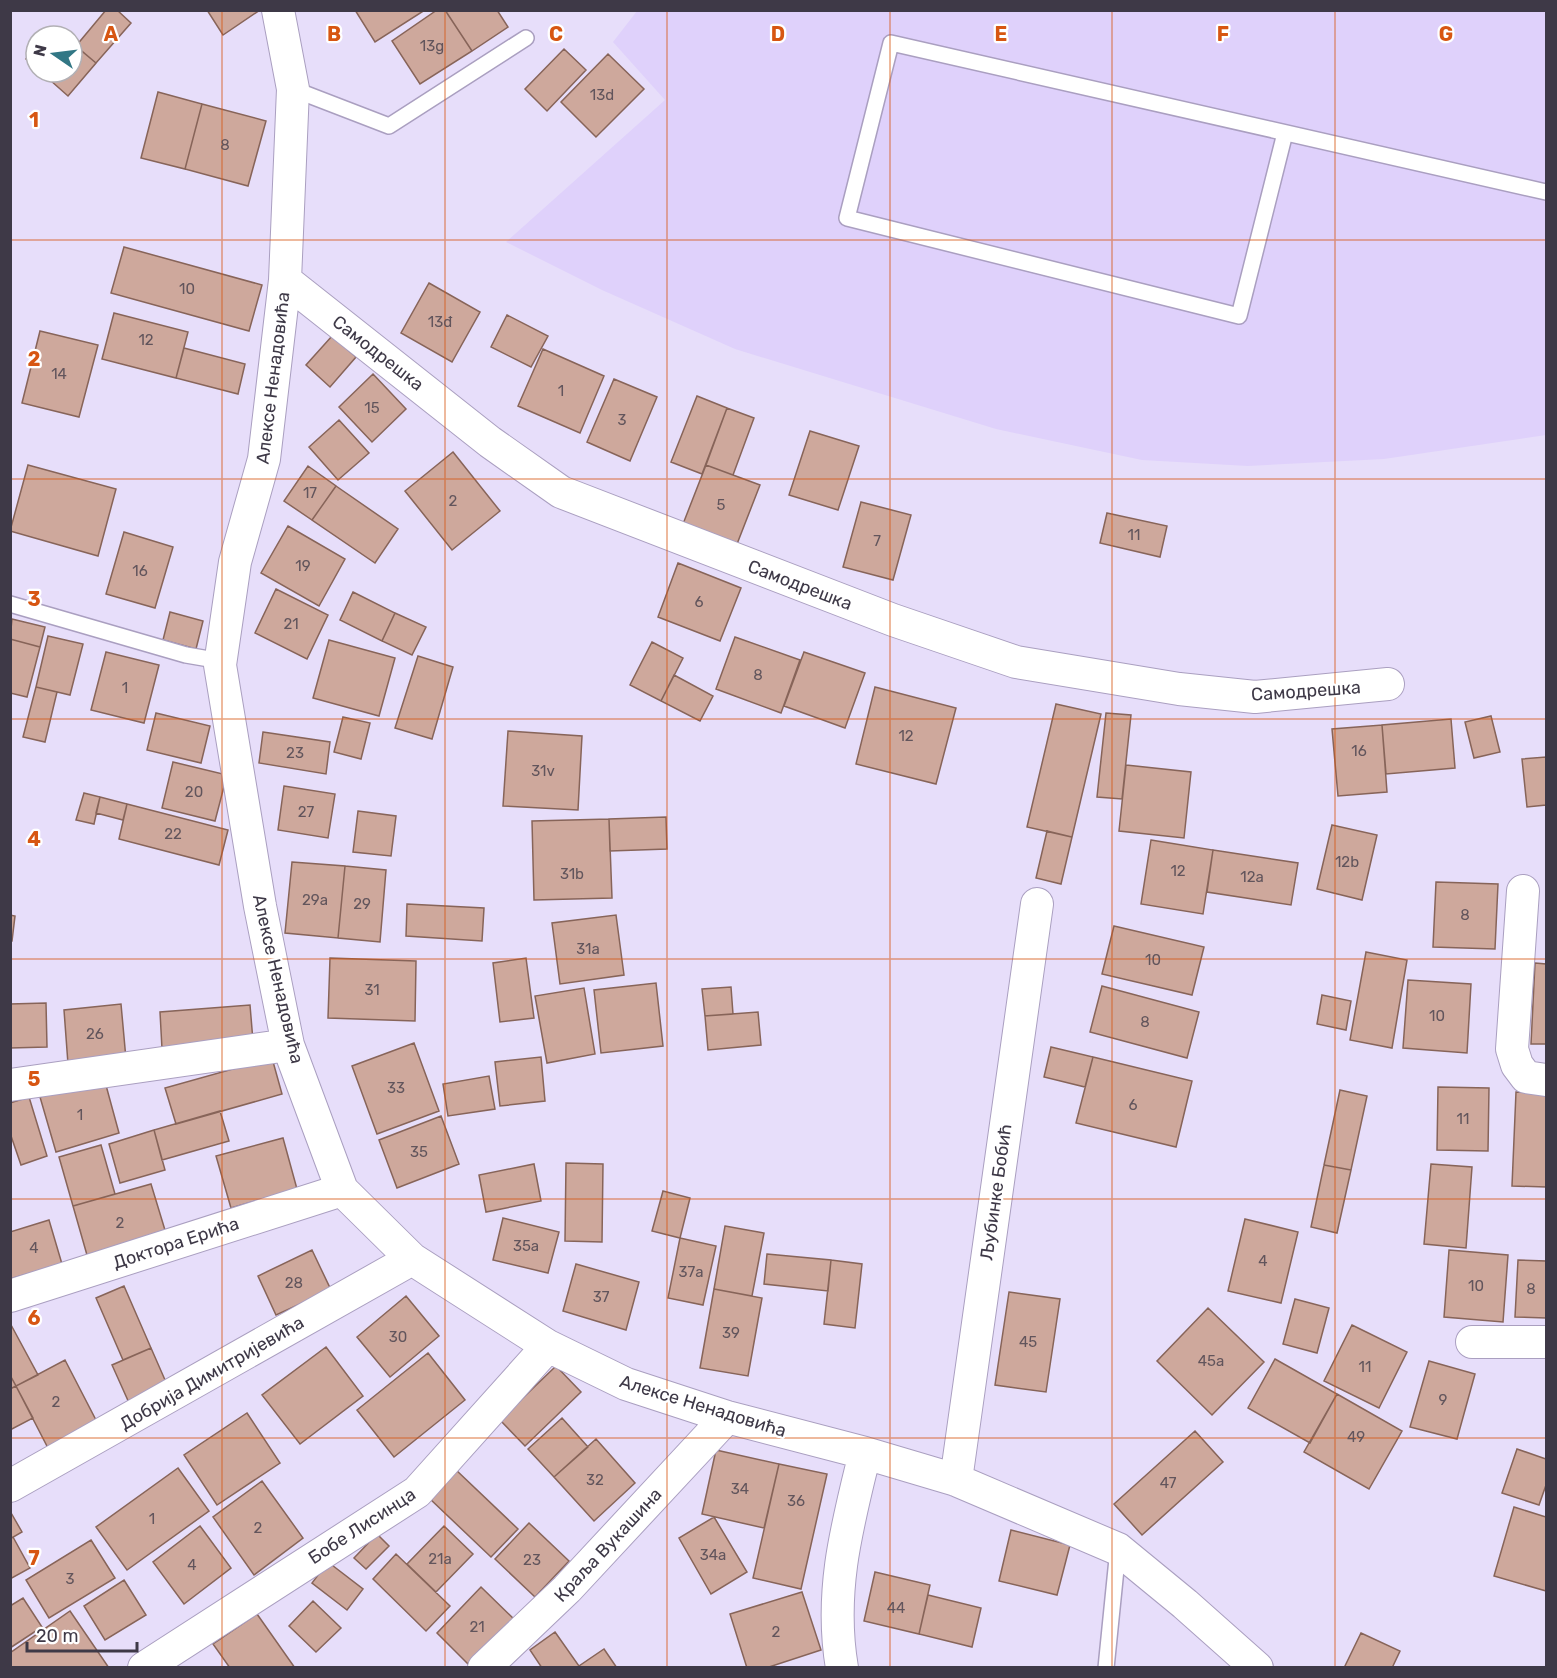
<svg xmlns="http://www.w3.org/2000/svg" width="1557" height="1678" viewBox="0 0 1557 1678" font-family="Rubik,sans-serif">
	<rect width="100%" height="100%" fill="#e7defa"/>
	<path fill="#dfd1fb" d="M637 11H1546V435L1384 459 1248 466 1142 460 996 429 735 349 602 290 506 242 665 100 613 42Z"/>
	<path fill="#cea89c" stroke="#876459" stroke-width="1.5" d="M106 10H117L131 23 96 63 76 46Z
		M207 10H260L223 35Z
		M355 10H425L375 42Z
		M437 10H445L472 51 420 84 392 41Z
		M445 10H497L508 27 472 51Z
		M54 27 64 36H46Z
		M72 43 96 63 68 96 41 72H72Z
		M36 47V68L26 59Z
		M564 49 586 70 547 111 525 89Z
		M608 54 644 89 596 137 561 102Z
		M158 92 202 104 185 169 141 158Z
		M202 104 266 121 248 186 185 169Z
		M124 247 262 285 249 331 111 293Z
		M429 283 480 312 452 362 401 333Z
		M114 313 188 332 176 378 102 359Z
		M507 315 548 336 531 367 491 347Z
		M40 331 98 345 79 417 22 403Z
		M332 336 356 357 330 387 306 365Z
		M184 348 245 364 238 394 176 378Z
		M543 349 604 376 580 433 518 406Z
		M373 374 406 409 372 442 339 407Z
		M614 379 657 397 630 461 587 442Z
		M697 396 727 408 702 474 671 462Z
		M727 408 754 418 733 475 706 465Z
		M339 420 369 453 338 480 309 447Z
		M810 431 859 446 838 510 789 495Z
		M453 452 500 511 452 550 405 491Z
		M28 465 116 489 98 556 10 531Z
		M706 465 760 485 737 544 683 524Z
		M308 466 336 486 312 520 284 501Z
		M336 486 398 529 375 563 312 520Z
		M861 502 911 515 893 580 843 567Z
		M1107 513 1167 526 1160 557 1100 543Z
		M288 526 345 559 319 606 261 573Z
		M124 532 173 547 155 608 106 594Z
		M678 563 741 588 720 641 658 617Z
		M276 589 328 615 307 659 255 633Z
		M353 592 395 613 382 641 340 620Z
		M170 612 203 621 196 649 163 640Z
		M395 613 426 627 412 655 382 641Z
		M12 619 45 627 40 647 10 639Z
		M48 636 83 644 70 695 36 687Z
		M735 637 800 660 781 713 716 689Z
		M10 639 40 647 27 697 10 693Z
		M329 640 395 658 379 716 313 698Z
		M652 642 683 658 661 701 630 685Z
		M106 652 159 665 144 723 91 710Z
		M804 652 865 673 845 728 784 706Z
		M418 656 453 667 432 739 395 728Z
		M674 675 713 696 700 721 661 701Z
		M36 687 57 692 45 742 23 737Z
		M875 687 956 708 936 784 856 764Z
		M1056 704 1101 714 1072 837 1027 827Z
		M156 713 210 726 201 763 147 750Z
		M1106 713 1131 715 1122 799 1097 797Z
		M1491 716 1500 752 1474 758 1465 722Z
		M343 717 370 723 361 759 334 752Z
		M1451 719 1455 768 1386 774 1382 725Z
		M1382 725 1387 792 1338 796 1332 729Z
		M508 731 582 736 578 810 503 806Z
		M263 732 330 742 326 774 259 763Z
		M1546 757V805L1527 807 1522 759Z
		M173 762 227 775 215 821 162 808Z
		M1126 765 1191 772 1184 838 1119 831Z
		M284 786 335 794 328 838 278 830Z
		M84 793 100 797 94 824 76 820Z
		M100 797 127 804 123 820 96 813Z
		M127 804 228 830 219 865 119 839Z
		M358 811 396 816 391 856 353 852Z
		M666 817 667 849 610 851 609 819Z
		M609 819 612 898 534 900 532 821Z
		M1332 825 1377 835 1362 900 1317 889Z
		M1047 831 1072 837 1061 884 1036 878Z
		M1151 840 1213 850 1203 914 1141 904Z
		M1213 850 1298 863 1291 905 1207 892Z
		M292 862 345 866 338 938 285 933Z
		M345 866 386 870 380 942 338 938Z
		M1436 882 1498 884 1495 949 1433 947Z
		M407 904 484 908 482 941 406 936Z
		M10 915 15 916 12 941H10Z
		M616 915 624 975 560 984 552 923Z
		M1114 926 1204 947 1192 995 1102 974Z
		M1366 952 1407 960 1392 1048 1350 1040Z
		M330 958 416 961 415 1021 328 1018Z
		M526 958 534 1018 500 1022 493 963Z
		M1535 963 1546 964V1044H1531Z
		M1408 980 1471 984 1467 1053 1403 1048Z
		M656 983 663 1046 601 1053 594 990Z
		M1102 986 1199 1012 1187 1058 1090 1032Z
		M731 987 733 1014 705 1016 702 989Z
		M584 988 595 1054 547 1063 535 996Z
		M1322 995 1351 1001 1346 1030 1317 1024Z
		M46 1003 47 1047 10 1048V1004Z
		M121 1004 126 1059 68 1064 64 1010Z
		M250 1005 253 1041 162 1049 160 1012Z
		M758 1012 761 1045 708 1050 705 1016Z
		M414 1043 439 1111 377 1134 352 1066Z
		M1051 1047 1093 1057 1085 1087 1044 1077Z
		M541 1057 545 1101 500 1106 495 1062Z
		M1093 1057 1192 1081 1176 1147 1076 1123Z
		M272 1058 282 1094 176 1124 165 1088Z
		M489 1076 495 1109 448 1116 443 1084Z
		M104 1078 119 1133 56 1152 40 1097Z
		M1438 1087 1489 1088 1488 1151 1437 1150Z
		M1340 1090 1367 1096 1351 1170 1324 1165Z
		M1516 1092 1546 1093V1187L1512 1186Z
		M29 1097 47 1156 21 1165 10 1133V1103Z
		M220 1111 229 1141 162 1160 154 1130Z
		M441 1116 459 1164 397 1188 379 1140Z
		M154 1130 165 1170 120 1183 109 1144Z
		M283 1138 297 1189 231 1208 216 1156Z
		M101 1145 115 1194 73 1206 59 1157Z
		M566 1163 603 1164 602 1242 565 1241Z
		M534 1164 541 1201 486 1212 479 1175Z
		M1431 1164 1472 1167 1466 1248 1424 1244Z
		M1324 1165 1351 1170 1337 1233 1311 1227Z
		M151 1184 168 1240 89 1262 73 1206Z
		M663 1191 690 1198 680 1238 652 1231Z
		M503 1218 559 1232 548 1273 493 1260Z
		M1245 1219 1298 1232 1281 1303 1228 1291Z
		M49 1220 62 1264 10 1279V1232Z
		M725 1226 764 1233 752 1296 714 1289Z
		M680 1238 716 1246 703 1305 668 1298Z
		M312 1250 331 1290 276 1315 258 1276Z
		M1449 1250 1508 1255 1503 1322 1444 1317Z
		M767 1254 831 1260 828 1291 764 1284Z
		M831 1260 862 1264 855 1328 824 1324Z
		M1518 1260 1546 1261V1318L1515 1317Z
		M576 1264 639 1282 626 1330 563 1311Z
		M124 1286 151 1348 123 1360 96 1298Z
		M714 1289 762 1298 748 1376 700 1368Z
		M1009 1292 1060 1299 1046 1392 995 1385Z
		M406 1296 439 1336 390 1377 357 1337Z
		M1295 1299 1329 1308 1317 1353 1283 1344Z
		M1208 1308 1264 1362 1212 1415 1157 1361Z
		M10 1323 38 1375 16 1386 10 1375Z
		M1352 1325 1407 1352 1379 1408 1324 1381Z
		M326 1347 363 1396 300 1444 262 1395Z
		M151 1348 169 1389 130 1405 112 1365Z
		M428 1353 465 1400 394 1457 357 1410Z
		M1275 1359 1337 1394 1310 1443 1248 1408Z
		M65 1360 98 1424 49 1450 16 1386Z
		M1429 1361 1475 1374 1457 1439 1410 1427Z
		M556 1366 581 1392 525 1446 500 1420Z
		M10 1375 16 1386 10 1389Z
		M16 1386 33 1418 10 1430V1389Z
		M1337 1394 1402 1431 1369 1489 1304 1452Z
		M247 1413 280 1463 217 1505 184 1455Z
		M562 1418 588 1447 554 1477 528 1449Z
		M1195 1431 1223 1462 1142 1535 1114 1504Z
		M596 1439 635 1483 594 1521 554 1477Z
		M1517 1449 1546 1459V1485L1539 1505 1502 1493Z
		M716 1450 779 1464 764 1528 702 1514Z
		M779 1464 827 1474 801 1589 753 1578Z
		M178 1468 209 1511 127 1570 96 1527Z
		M455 1469 518 1529 491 1557 429 1498Z
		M262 1481 303 1538 254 1575 213 1517Z
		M1514 1507 1546 1517V1591L1494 1576Z
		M10 1511 22 1532 10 1539Z
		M714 1517 747 1572 711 1594 679 1538Z
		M529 1523 569 1561 535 1597 495 1559Z
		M200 1526 231 1568 184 1604 153 1562Z
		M444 1526 473 1554 436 1592 407 1564Z
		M1011 1530 1070 1545 1057 1595 999 1581Z
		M377 1534 389 1546 366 1569 354 1558Z
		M13 1537 30 1568 10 1579V1539Z
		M91 1540 115 1578 49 1618 26 1580Z
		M396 1554 450 1606 426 1631 373 1579Z
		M328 1562 363 1589 347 1610 312 1583Z
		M875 1572 930 1585 919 1634 864 1621Z
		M124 1580 146 1615 105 1640 84 1606Z
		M481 1587 516 1621 471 1667 437 1633Z
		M802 1592 821 1650 766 1668H747L730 1614Z
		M928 1595 981 1608 972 1647 919 1634Z
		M23 1598 42 1627 10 1648V1606Z
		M313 1601 341 1628 316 1652 289 1626Z
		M70 1611 109 1668H10V1653Z
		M257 1614 295 1668H230L213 1644Z
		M555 1632 579 1666 578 1668H542L530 1650Z
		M1361 1633 1400 1651 1392 1668H1344Z
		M604 1649 617 1668H578L579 1666Z"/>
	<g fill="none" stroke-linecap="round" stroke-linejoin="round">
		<g stroke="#aa9fc0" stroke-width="18">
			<path id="lane" d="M293 89 389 126 526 38
				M1285 133 1239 316 847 218 891 43 1546 192
				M10 604 186 655 221 661
				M1106 1668 1118 1549"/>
		</g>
		<g stroke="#aa9fc0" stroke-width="34">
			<path id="street" d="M278 10 293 89 285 280 264 459 235 562 220 665 260 906 288 1045 342 1190 412 1259 548 1346 626 1384 727 1417 865 1453 956 1480 1118 1549 1185 1604 1257 1668
				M285 280 490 442 561 492 893 620 1016 662 1179 689 1255 697 1388 684
				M1523 891 1512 1049 1517 1065 1526 1077 1546 1080
				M10 1085 288 1045
				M10 1296 342 1190
				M1472 1342H1546
				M956 1480 1037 904
				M10 1486 412 1259
				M144 1668 417 1492 548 1346
				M484 1668 567 1589 727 1417
				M842 1668C829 1592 847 1526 865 1453"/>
		</g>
		<use href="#lane" stroke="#fff" stroke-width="15"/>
		<use href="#street" stroke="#fff" stroke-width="32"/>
	</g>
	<path fill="none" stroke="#d75612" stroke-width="1.5" stroke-opacity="0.55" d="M222 10V1668M445 10V1668M667 10V1668M890 10V1668M1112 10V1668M1335 10V1668M10 240H1546M10 479H1546M10 719H1546M10 959H1546M10 1199H1546M10 1438H1546"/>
	<g text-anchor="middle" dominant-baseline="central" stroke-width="4.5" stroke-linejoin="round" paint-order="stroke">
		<g font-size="15" fill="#62555c">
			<text x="432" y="46">13g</text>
			<text x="602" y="95">13d</text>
			<text x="225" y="145">8</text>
			<text x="187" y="289">10</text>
			<text x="440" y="322">13đ</text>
			<text x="146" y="340">12</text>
			<text x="59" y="374">14</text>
			<text x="561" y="391">1</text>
			<text x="372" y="408">15</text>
			<text x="622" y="420">3</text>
			<text x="310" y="493">17</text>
			<text x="453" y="501">2</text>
			<text x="721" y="505">5</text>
			<text x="1134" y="535">11</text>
			<text x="877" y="541">7</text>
			<text x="303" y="566">19</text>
			<text x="140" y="571">16</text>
			<text x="699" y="602">6</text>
			<text x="291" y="624">21</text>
			<text x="758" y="675">8</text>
			<text x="125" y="688">1</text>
			<text x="906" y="736">12</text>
			<text x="1359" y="751">16</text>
			<text x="295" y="753">23</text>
			<text x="543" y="771">31v</text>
			<text x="194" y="792">20</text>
			<text x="306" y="812">27</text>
			<text x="173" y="834">22</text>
			<text x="1347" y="862">12b</text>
			<text x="1178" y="871">12</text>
			<text x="572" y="874">31b</text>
			<text x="1252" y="877">12a</text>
			<text x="315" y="900">29a</text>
			<text x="362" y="904">29</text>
			<text x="1465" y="915">8</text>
			<text x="588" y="949">31a</text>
			<text x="1153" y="960">10</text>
			<text x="372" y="990">31</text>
			<text x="1437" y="1016">10</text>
			<text x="1145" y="1022">8</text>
			<text x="95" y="1034">26</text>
			<text x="396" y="1088">33</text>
			<text x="1133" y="1105">6</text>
			<text x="80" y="1115">1</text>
			<text x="1463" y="1119">11</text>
			<text x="419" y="1152">35</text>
			<text x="120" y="1223">2</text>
			<text x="526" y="1246">35a</text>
			<text x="34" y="1248">4</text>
			<text x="1263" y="1261">4</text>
			<text x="691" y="1272">37a</text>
			<text x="294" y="1283">28</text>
			<text x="1476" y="1286">10</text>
			<text x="1531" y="1289">8</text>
			<text x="601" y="1297">37</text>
			<text x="731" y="1333">39</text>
			<text x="398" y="1337">30</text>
			<text x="1028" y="1342">45</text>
			<text x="1211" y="1361">45a</text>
			<text x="1365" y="1367">11</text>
			<text x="1443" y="1400">9</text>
			<text x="56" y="1402">2</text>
			<text x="1356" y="1437">49</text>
			<text x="595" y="1480">32</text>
			<text x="1168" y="1483">47</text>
			<text x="740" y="1489">34</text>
			<text x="796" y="1501">36</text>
			<text x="152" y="1519">1</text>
			<text x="258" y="1528">2</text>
			<text x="713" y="1555">34a</text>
			<text x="440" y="1559">21a</text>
			<text x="532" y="1560">23</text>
			<text x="192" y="1565">4</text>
			<text x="70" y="1579">3</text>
			<text x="896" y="1608">44</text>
			<text x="477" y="1627">21</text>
			<text x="776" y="1632">2</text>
		</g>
		<g font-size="18" fill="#3e3947" stroke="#fff">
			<text transform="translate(378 353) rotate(38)">Самодрешка</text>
			<text transform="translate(273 378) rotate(-83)">Алексе Ненадовића</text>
			<text transform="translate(800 585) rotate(21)">Самодрешка</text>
			<text transform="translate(1306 691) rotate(-4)">Самодрешка</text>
			<text transform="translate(278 979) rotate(77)">Алексе Ненадовића</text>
			<text transform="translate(996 1192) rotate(-82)">Љубинке Бобић</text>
			<text transform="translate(176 1243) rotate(-18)">Доктора Ерића</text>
			<text transform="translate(212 1373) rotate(-30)">Добрија Димитријевића</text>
			<text transform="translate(703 1406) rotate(17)">Алексе Ненадовића</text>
			<text transform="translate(362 1526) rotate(-33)">Бобе Лисинца</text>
			<text transform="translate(608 1545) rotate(-47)">Краља Вукашина</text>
		</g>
	</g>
	<g font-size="20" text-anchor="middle" font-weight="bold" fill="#d75612" stroke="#fff" stroke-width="4.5" stroke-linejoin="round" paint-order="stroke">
		<text x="111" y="41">A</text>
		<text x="334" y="41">B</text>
		<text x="556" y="41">C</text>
		<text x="778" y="41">D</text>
		<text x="1001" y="41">E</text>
		<text x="1223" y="41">F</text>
		<text x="1446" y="41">G</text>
		<text x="34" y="127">1</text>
		<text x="34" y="366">2</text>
		<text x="34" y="606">3</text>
		<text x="34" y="846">4</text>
		<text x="34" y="1086">5</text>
		<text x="34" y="1325">6</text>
		<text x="34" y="1565">7</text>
	</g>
	<rect width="1557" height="1678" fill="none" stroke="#3e3947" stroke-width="24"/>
	<g transform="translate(54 54) rotate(284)"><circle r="28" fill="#ffffff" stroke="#b2b0b5" stroke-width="1.5"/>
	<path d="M0-4.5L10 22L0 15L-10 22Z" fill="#327785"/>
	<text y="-9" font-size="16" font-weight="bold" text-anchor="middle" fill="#3e3947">N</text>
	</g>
	<path d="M27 1642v9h110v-9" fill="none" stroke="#3e3947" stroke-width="3"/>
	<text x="36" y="1642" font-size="18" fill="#3e3947" stroke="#ffffff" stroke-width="4.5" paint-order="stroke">20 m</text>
</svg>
